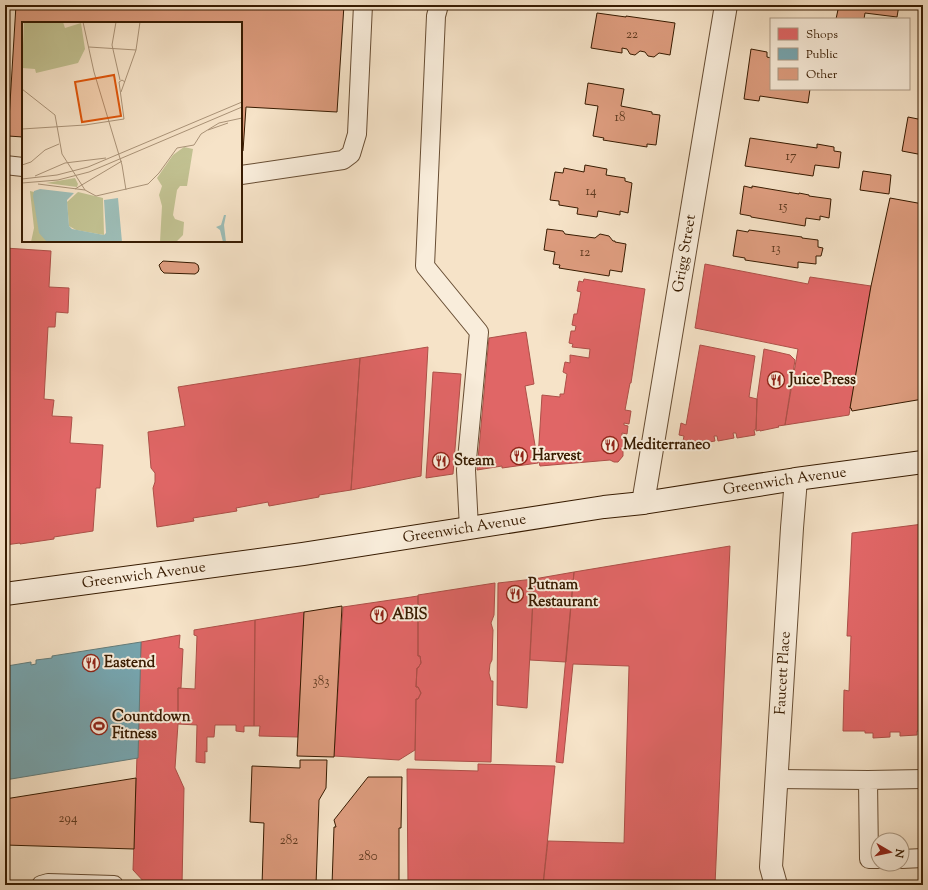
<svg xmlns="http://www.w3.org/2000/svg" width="928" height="890" viewBox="0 0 928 890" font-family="'Sorts Mill Goudy',serif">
	<rect width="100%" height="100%" fill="#f6e3c8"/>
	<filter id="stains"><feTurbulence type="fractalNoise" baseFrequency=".005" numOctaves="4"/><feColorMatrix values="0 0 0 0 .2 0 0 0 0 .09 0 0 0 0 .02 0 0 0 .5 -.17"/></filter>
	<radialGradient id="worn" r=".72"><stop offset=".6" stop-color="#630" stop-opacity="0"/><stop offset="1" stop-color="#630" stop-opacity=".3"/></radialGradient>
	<path fill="#e06666" stroke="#ad5048" d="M5 248 51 251 49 287 69 288 68 313 56 312 55 327H48L44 399 54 400 52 416 72 417 70 443 103 445 100 488H96L93 531 54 537V539L20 544V543L5 545Z
		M705 264 808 284 810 277 871 286 849 415 785 425 798 349 725 334 695 328Z
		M584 279 645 289 631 383H630L625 410 631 411 629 424 624 423V425L628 426 627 434 622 433V436H627L624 449H620H622L623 451V456L618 462H614L610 460 540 466 538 459 542 395 560 397V394H564L567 374 563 372 565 362 570 363V355L589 358 590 349 572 347 573 344 569 343 571 331H575L576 326 572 325 574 314H577L581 292 577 291 579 281 583 282Z
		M526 332 534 384 525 386 538 463 502 468V466L477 470 489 338Z
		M700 345 755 356 749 397 757 399 756 429 754 430 755 435 737 438 736 433H733L734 438 718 441 717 436H714L715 441 692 445 691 440 683 441 684 436 679 435 681 423 686 425Z
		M428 347 421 476 351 490 360 358Z
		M764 349 790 355 795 360 785 425 778 426 779 427 760 431V430L756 431 757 399Z
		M360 358 351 490 319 495V497L269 506 268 502 236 508 237 511 193 518 194 521 157 527 153 488 155 482V473L151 468 148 432 185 426 178 387Z
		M433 372 461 374 453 474 426 478Z
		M923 524V731H917V735L900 736V732H890V737L873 738V733H865V731H843L844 690 849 691 851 636H847L852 533Z
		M730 546 715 885H543L548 841 624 843 629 666 573 664 563 763 556 762 574 572Z
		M574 572 566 662 530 660 534 579Z
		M534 579 527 708 497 705 498 583Z
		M495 583 494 615 491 623 493 630 492 660 490 664 489 673 491 681H493L491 762 415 760 416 699H418L421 693 418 687H416L417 668H418L421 663 420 656H418V595Z
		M418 596V656H420L421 663 418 668H417L416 687H418L421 693 418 699H416L415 750 399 760 334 756 343 607Z
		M304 612 298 737 259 736 260 726H254L255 620Z
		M255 620 254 726H244V732L236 731V725H215L214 737H207V752L205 751V763L196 762 197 725 178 724V688L195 689 197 636 194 635V630Z
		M180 635 179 648 183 649 181 688H178V724L175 768 184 788 182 885H147L133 870 141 642Z
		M478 764 555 766 543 885H408L407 769 478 771Z"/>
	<path fill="#76a5af" stroke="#637c7b" d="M141 642 138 758 5 780V668H7V666L31 662V665L36 664V660L52 658V656Z"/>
	<path fill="#dd9c7e" stroke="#371b01" d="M16 5H344L337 112 246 107 243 151H241V23H23V137L8 136Z
		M839 5H899L897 17 865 13 864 19H836Z
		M597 13 626 17V16L675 23 670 55 659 53 654 57 648 56 645 52 640 51 635 55 630 54 627 49 622 48V53L591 48Z
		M751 49 767 52V57L771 58V89H810L808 103 760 96 759 101 744 99Z
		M588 83 624 89 621 106 652 112V114L660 115 656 145 647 144V147L603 140 604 138 593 136 598 106 585 104Z
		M908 117 923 120V155L902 151Z
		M750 138 817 148V144L834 147V151L841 152 839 168 815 165 813 176 745 166Z
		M585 165 607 169 606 175 625 178V181L632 183 628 213 620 211V215L598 211 597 217 577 214 578 208 559 205V201L550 200 555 172 563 173 564 168 584 172Z
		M863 171 891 175 889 194 860 190Z
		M744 186 752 188V186L799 194V193L809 195V196L831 199 829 218 820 216V220L806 218 805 226 751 217V216L740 214Z
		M890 198 923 204V399L852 411 851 408H850L858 361 871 286Z
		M547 229 563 231 565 234 595 238 600 234 609 236 613 241H615V242L626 244 622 272 610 270 609 276 559 268 560 265 553 264 555 252 544 250Z
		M737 230 748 232 749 230 802 237V238L818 240V247L823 248 821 256H816V264L798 262V268L745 260V258L733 256Z
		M163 261 195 263 198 265 199 269 198 272 195 274 164 273 161 270 159 265Z
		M342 606 334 757 297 756 304 612Z
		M300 760H327L326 788 319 800 316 885H262L264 823 250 822 252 766 300 768Z
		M368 777H402L401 828H399V885H332L334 827H336L334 820Z
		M136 778 134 849 5 845V799Z"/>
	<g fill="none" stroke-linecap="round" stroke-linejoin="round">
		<g stroke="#674d33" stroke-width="20">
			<path id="service" d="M439 5 436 16 425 266 479 332 466 470 469 528
				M5 165 23 167
				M241 175 343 160 351 154 357 134 363 5
				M777 779 868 780 923 779
				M868 780 869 859H878
				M902 859 923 858
				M41 885 48 883 114 885"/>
		</g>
		<g stroke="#674d33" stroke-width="24">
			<g id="minor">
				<path id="s1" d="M643 503 726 5"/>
				<path id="s2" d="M776 885 771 867 792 528 796 479"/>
			</g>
		</g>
		<g stroke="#371b01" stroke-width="24">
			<g id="secondary">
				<path id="s3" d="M5 594 303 554 604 507 643 503 796 479 923 462"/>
			</g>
		</g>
		<use href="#service" stroke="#f9eddb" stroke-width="18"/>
		<use href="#minor" stroke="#f9eddb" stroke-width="22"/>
		<use href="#secondary" stroke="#f9eddb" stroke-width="22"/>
	</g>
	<defs>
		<g id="restaurant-ring" transform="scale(0.9)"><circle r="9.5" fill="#f9eddb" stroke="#8f2418" stroke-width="1.5"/><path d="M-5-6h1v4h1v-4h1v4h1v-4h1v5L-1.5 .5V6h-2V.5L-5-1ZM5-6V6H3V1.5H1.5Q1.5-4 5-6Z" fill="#8f2418"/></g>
		<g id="stadium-ring" transform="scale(0.9)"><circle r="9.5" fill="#f9eddb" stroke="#8f2418" stroke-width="1.5"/><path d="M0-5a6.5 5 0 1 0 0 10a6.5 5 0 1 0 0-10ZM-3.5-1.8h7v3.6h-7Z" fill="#8f2418"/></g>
	</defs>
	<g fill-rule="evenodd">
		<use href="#restaurant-ring" x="776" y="380"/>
		<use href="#restaurant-ring" x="610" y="445"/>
		<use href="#restaurant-ring" x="519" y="456"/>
		<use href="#restaurant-ring" x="441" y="461"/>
		<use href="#restaurant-ring" x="515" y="594"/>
		<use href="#restaurant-ring" x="379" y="615"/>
		<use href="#restaurant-ring" x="91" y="663"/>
		<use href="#stadium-ring" x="99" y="726"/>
	</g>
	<g text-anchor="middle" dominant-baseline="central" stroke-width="4" stroke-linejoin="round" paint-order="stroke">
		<g font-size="13" fill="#603b20">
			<text x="632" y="35">22</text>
			<text x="620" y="118">18</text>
			<text x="791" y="157">17</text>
			<text x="591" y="192">14</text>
			<text x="783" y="207">15</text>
			<text x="776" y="249">13</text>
			<text x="585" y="253">12</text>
			<text x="321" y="682">383</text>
			<text x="68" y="819">294</text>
			<text x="289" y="841">282</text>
			<text x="368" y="857">280</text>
		</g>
		<g font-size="15" fill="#371b01" stroke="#f9eddb">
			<text stroke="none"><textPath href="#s1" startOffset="253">Grigg Street</textPath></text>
			<text stroke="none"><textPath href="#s3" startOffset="788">Greenwich Avenue</textPath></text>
			<text stroke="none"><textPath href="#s3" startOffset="464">Greenwich Avenue</textPath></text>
			<text stroke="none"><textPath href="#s3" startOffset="140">Greenwich Avenue</textPath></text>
			<text stroke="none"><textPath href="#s2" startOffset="213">Faucett Place</textPath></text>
		</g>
		<g font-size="15" font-weight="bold" fill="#371b01" stroke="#f9eddb" text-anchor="start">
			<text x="789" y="380">Juice Press</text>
			<text x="623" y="445">Mediterraneo</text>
			<text x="532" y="456">Harvest</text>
			<text x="454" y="461">Steam</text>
			<text x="528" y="585">Putnam<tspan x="528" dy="17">Restaurant</tspan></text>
			<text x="392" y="615">ABIS</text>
			<text x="104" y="663">Eastend</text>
			<text x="112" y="717">Countdown<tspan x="112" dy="17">Fitness</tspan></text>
		</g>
	</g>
	<g transform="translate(22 22)">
		<rect width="220" height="220" fill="#f6e3c8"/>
		<path d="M2 0H41L43 6 59 1 63 27 56 41 14 51 13 47 0 46ZM162 125 171 127 165 164H158L155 168 151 193 153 197 162 200 161 213 155 219 138 220 140 184 137 173 140 164 135 156 151 133ZM53 156 56 162 55 165 24 161ZM8 169 12 170 28 220H9L12 206ZM56 170 81 176 82 213 54 208 47 204 45 180Z" fill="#c2c292"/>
		<path d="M18 167 52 171 45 178 47 204 50 207 82 213 84 211 82 178 96 176 100 220H25L17 211 11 174 12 169ZM202 193H204L202 203 204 220H201L198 208 194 205 199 203Z" fill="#9dbeb8"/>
		<path fill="none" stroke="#9dbeb8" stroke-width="2" d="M85 207 93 213 94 220M88 210 92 213 93 220"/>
		<path fill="none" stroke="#aa9378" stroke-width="1" d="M61 0 72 50 100 143 104 168M94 0 90 23 98 58M67 25 114 28M0 67 33 93 40 132 63 168 74 174 126 162 137 151 155 126 172 123 179 112 197 101 220 96M99 70 114 28 118 0M0 107 63 103 102 97 97 60 100 58 103 60M186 108 206 101M0 143 9 140 23 128 37 122M13 154 43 141 84 136M0 157 35 153 66 145 220 80M0 161 36 158 67 150 220 85M16 162 63 168M53 167 100 139"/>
		<path fill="#df560b" fill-opacity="0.15" stroke="#df560b" stroke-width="2" d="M92 53 99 94 60 100 53 60Z"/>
		<rect width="220" height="220" fill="none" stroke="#371b01" stroke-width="2"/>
	</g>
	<rect width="928" height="890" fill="none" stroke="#f6e3c8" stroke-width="20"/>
	<rect x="6" y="6" width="916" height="878" fill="none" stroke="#371b01" stroke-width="2"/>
	<rect x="10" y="10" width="908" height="870" fill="none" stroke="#371b01"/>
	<rect x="770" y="18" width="140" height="72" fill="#f9eddb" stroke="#ab9984"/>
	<rect x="778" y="28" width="20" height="12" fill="#e06666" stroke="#ab9984"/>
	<text x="806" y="38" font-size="12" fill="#371b01">Shops</text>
	<rect x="778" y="48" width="20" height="12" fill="#76a5af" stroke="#ab9984"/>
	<text x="806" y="58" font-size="12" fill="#371b01">Public</text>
	<rect x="778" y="68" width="20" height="12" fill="#dd9c7e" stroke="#ab9984"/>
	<text x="806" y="78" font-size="12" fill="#371b01">Other</text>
	<g transform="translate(890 852) rotate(99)"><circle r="19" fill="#f9eddb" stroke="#ab9984"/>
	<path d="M0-3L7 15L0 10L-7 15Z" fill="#8f2418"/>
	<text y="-6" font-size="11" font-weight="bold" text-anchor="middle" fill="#371b01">N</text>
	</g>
	<rect width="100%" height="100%" filter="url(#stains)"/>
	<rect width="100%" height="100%" fill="url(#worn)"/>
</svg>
